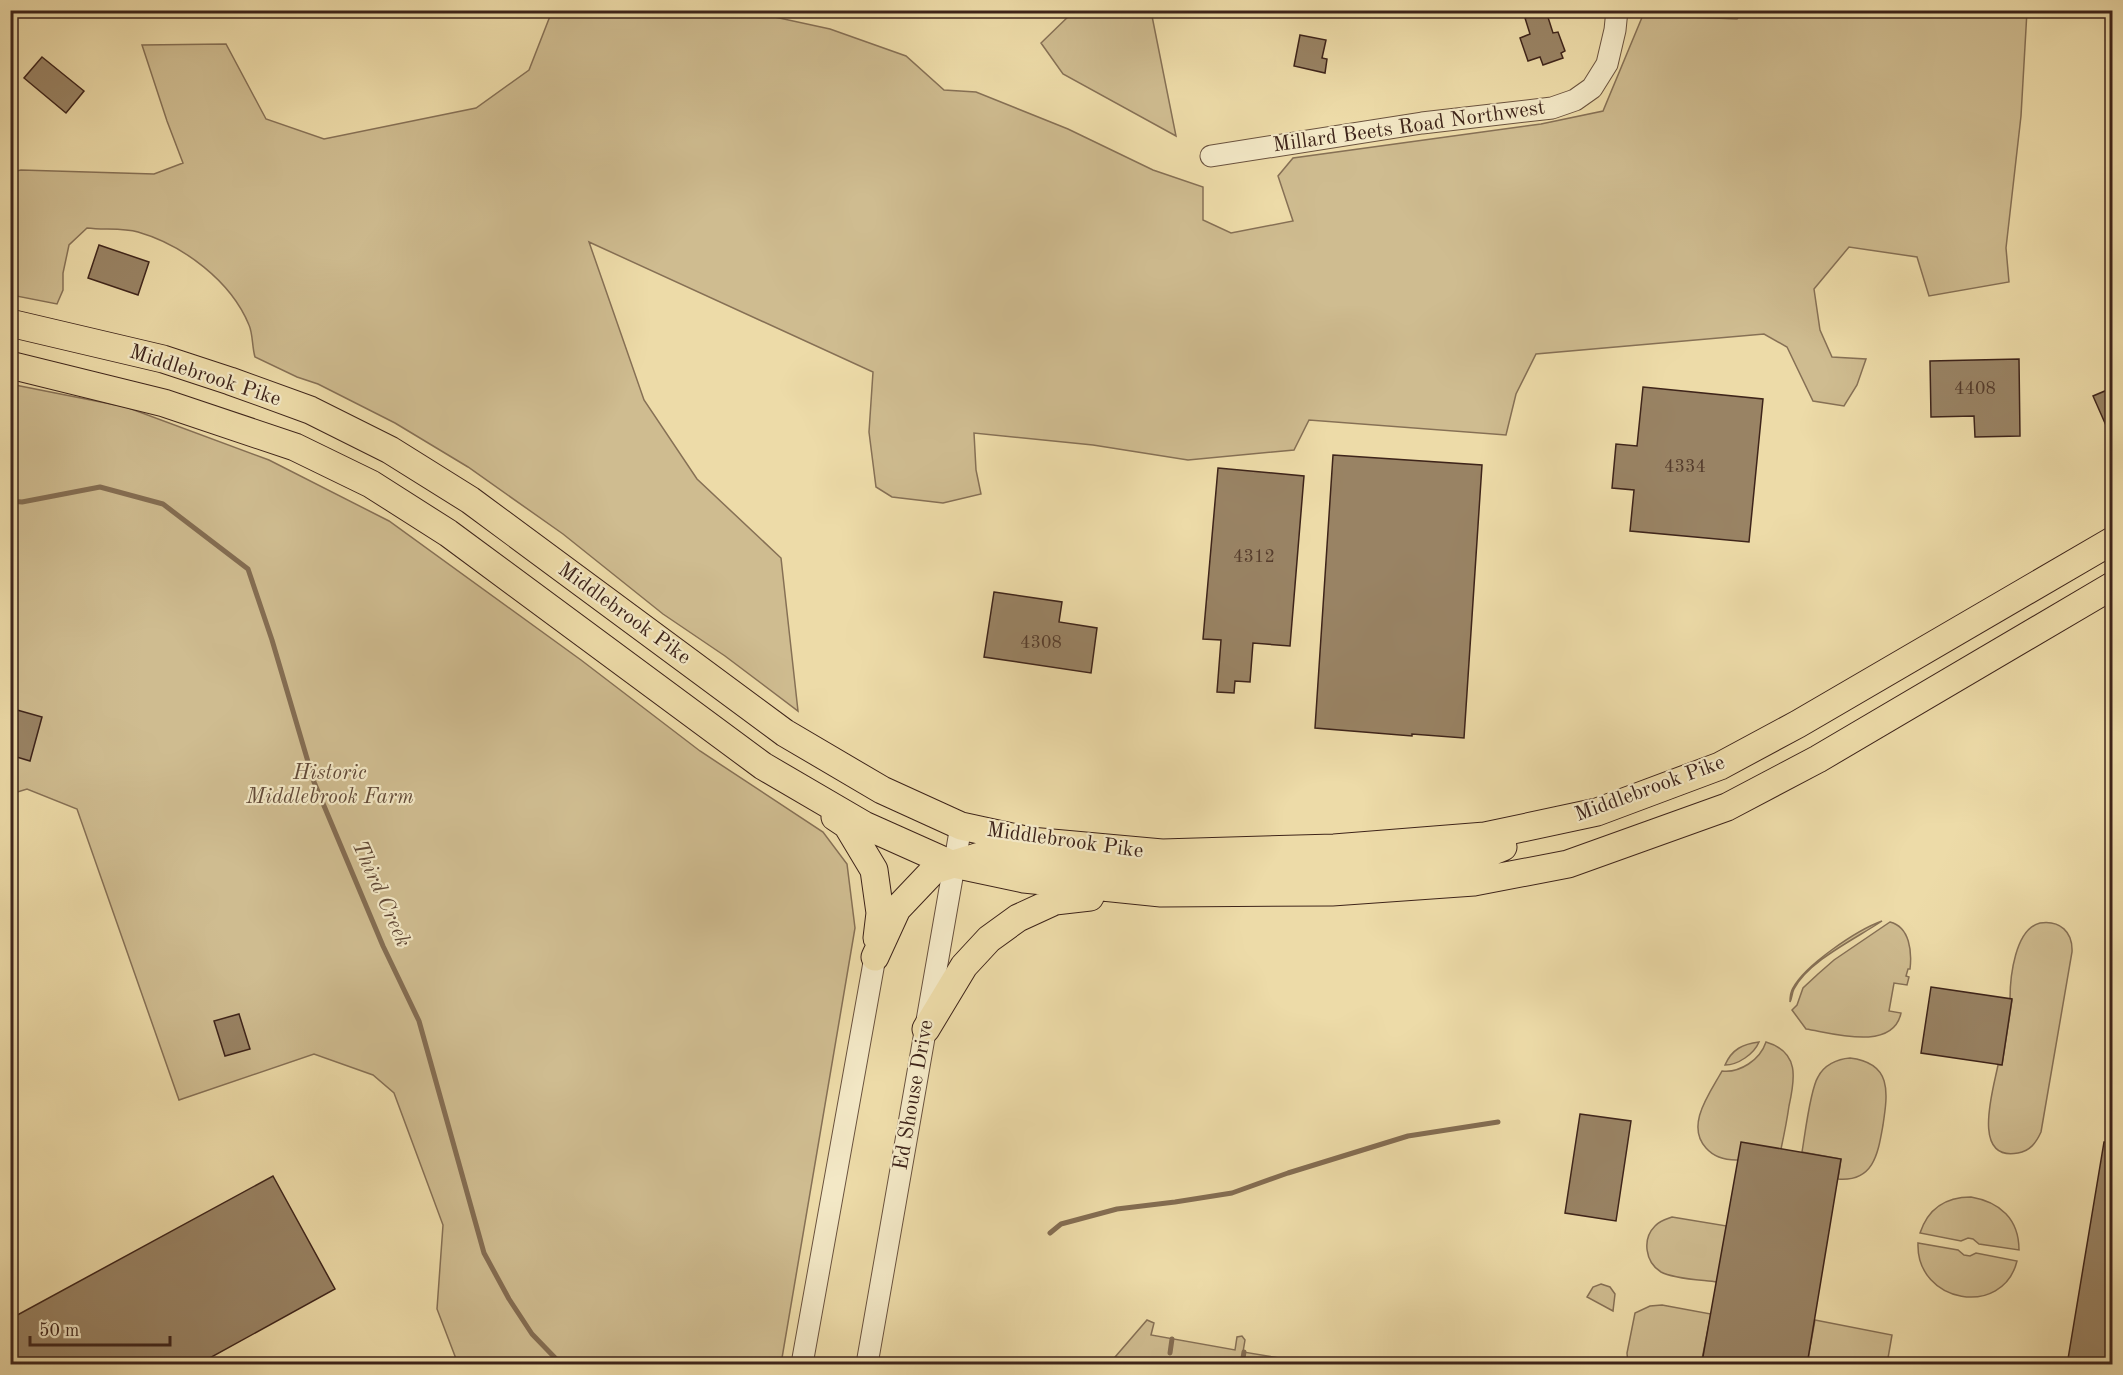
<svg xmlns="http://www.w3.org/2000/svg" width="2123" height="1375" viewBox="0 0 2123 1375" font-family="'Old Standard TT',serif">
	<rect width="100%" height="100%" fill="#eddba8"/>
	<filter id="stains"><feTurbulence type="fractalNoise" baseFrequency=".00333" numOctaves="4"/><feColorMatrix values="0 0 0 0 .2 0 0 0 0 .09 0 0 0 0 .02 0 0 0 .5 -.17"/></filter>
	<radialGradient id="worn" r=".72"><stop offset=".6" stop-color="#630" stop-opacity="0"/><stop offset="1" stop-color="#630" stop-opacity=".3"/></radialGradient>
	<path fill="#cfbc90" stroke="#867055" stroke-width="1.5" d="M1744 10 2027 11 2021 116 2006 248 2009 282 1929 296 1917 257 1849 247 1814 289 1820 330 1832 357 1866 359 1857 385 1844 406 1813 401 1787 347 1764 334 1536 354 1516 394 1506 435 1309 420 1294 450 1188 460 1093 445 974 433 976 470 981 494 943 503 892 497 876 487 869 432 873 372 589 242 644 400 697 479 781 558 798 711 725 656 663 614 563 534 468 467 395 423 318 384 297 377 255 357C252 347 253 334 249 325 231 281 183 245 138 232 123 228 103 230 87 228L69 245 63 273V290L57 304 11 295V172L21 170 154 174 183 163 167 121 142 45 226 44 266 119 324 139 476 108 529 70 552 11H753L756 13 830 29 906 56 944 90 976 92 1068 129 1153 170 1203 187V220L1231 233 1293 221 1278 176 1293 158 1541 124 1603 111 1643 15 1737 19Z
		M1074 11H1151L1176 136 1063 74 1041 43Z
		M10 384 126 407 269 460 389 521 581 660 700 751 823 832 847 864 855 928 781 1364H458L437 1309 443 1225 394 1093 373 1075 314 1054 179 1100 77 809 27 789 11 794Z
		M1882 921C1857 938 1808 961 1794 989 1792 993 1792 998 1790 1002 1790 997 1790 993 1793 988 1805 965 1857 930 1882 921Z
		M1890 922C1910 927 1912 952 1910 969H1908L1906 976 1909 977 1907 985 1894 983 1889 1011 1901 1013C1893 1052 1832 1033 1806 1029L1792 1010 1797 1005 1803 988 1818 974 1834 960Z
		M2040 923C2060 920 2073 932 2072 952L2041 1132C2036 1143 2030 1151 2018 1153 1970 1162 1994 1087 1998 1065H2002L2012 1000 2010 999C2010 977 2015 929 2040 923Z
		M1759 1042C1754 1054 1738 1065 1725 1065 1732 1049 1743 1044 1759 1042Z
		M1766 1042C1800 1052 1795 1079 1789 1106 1787 1120 1784 1135 1781 1149 1767 1153 1750 1161 1736 1160 1724 1160 1714 1157 1706 1148 1685 1125 1710 1093 1722 1071 1740 1073 1760 1060 1766 1042Z
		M1850 1058C1892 1063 1888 1092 1883 1125 1878 1153 1874 1182 1838 1179L1841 1159 1802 1152C1805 1135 1810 1090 1818 1077 1824 1065 1837 1059 1850 1058Z
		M1971 1197C2000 1202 2019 1219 2019 1250L1979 1244 1973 1239 1968 1238 1961 1241 1920 1233C1928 1209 1946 1197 1971 1197Z
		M1672 1217 1727 1226 1717 1282C1703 1280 1673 1279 1661 1272 1645 1262 1642 1239 1655 1226 1659 1221 1666 1219 1672 1217Z
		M1918 1243 1958 1250 1964 1255 1970 1256 1976 1253 2017 1261C2003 1318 1916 1304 1918 1243Z
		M1601 1284 1610 1287 1615 1294 1613 1311 1587 1297 1593 1287Z
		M1662 1305 1711 1314 1701 1364H1628L1627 1353 1635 1313 1650 1306Z
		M1147 1320 1154 1323 1151 1335 1235 1350 1237 1337 1242 1336 1245 1340 1243 1352 1316 1364H1109Z
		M1815 1320 1892 1335 1887 1364H1807Z"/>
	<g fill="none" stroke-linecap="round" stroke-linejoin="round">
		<path stroke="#846d52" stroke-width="5" d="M10 501 22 502 100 487 163 504 248 569 272 640 314 782 383 946 419 1021 484 1253 509 1299 532 1334 561 1364
			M1050 1233 1061 1224 1117 1209 1175 1202 1232 1193 1288 1173 1408 1136 1498 1122
			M1170 1353 1172 1339
			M1242 1364 1244 1352"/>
	</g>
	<path fill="#998364" stroke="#3e241a" stroke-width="1.5" d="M1546 11 1553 33 1558 32 1565 51 1561 53 1563 58 1543 65 1540 57 1528 61 1520 38 1530 34 1525 18Z
		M1300 35 1326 40 1322 58 1327 59 1325 73 1294 66Z
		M42 57 84 91 66 113 24 78Z
		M99 245 149 262 138 295 88 278Z
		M2019 359 2020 436 1975 437 1974 416 1931 417 1930 361Z
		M1643 387 1763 399 1749 542 1630 531 1634 490 1612 488 1616 444 1637 446Z
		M2112 388V439L2093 396Z
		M1333 455 1482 465 1464 738 1412 734V736L1315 728Z
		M1218 468 1304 476 1290 646 1253 643 1250 682 1235 681 1234 693 1217 692 1221 640 1203 639Z
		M994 592 1062 602 1059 622 1097 628 1091 673 984 657Z
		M10 708 42 717 30 761 10 755Z
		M1931 987 2012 999 2002 1065 1921 1053Z
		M239 1014 250 1049 225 1056 214 1021Z
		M1580 1114 1631 1121 1616 1221 1565 1213Z
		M1741 1142 1841 1159 1807 1365H1713L1702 1362Z
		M2104 1142 2112 1143V1365H2067Z
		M273 1176 335 1289 197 1365H10V1319Z"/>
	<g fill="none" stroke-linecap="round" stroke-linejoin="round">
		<g stroke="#6a523e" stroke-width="23">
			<path id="minor" d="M1211 156 1422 123 1552 108 1575 100 1592 88 1607 64 1615 30 1617 10
				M802 1364 875 957
				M867 1364 961 826"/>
		</g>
		<g stroke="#3e241a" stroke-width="29">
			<path id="major" d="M10 323 163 359 230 381 310 410 390 450 470 500 785 733 882 790 961 826 1030 841 1162 853 1334 848 1485 836 1597 812 1720 766 1798 724 2112 541
				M10 365 164 403 295 447 371 484 448 533 763 766 864 825 949 863 1024 879 1161 893 1332 892 1474 882 1568 864 1727 807 1818 759 2112 586
				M835 817 847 825 874 870 880 913 877 938
				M875 957 897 909 934 870 980 856 1023 857 1169 873 1390 865 1486 854 1503 847
				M926 1029 964 966 989 939 1018 918 1055 901 1090 897"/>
		</g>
		<use href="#minor" stroke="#f3e8c6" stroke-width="21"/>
		<use href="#major" stroke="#eddba8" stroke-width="27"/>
	</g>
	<g text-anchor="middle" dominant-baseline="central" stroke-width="4.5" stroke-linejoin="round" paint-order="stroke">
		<g font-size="18" fill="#553c2c">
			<text x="1975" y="389">4408</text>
			<text x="1685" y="467">4334</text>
			<text x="1254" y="557">4312</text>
			<text x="1041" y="643">4308</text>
		</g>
		<g font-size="21" fill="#3e241a" stroke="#f3e8c6">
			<text transform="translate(1409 127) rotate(-8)">Millard Beets Road Northwest</text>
			<text transform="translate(205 376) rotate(18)">Middlebrook Pike</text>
			<text transform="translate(624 614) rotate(36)">Middlebrook Pike</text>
			<text transform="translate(1650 789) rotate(-20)">Middlebrook Pike</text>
			<text transform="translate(1065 841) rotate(8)">Middlebrook Pike</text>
			<text transform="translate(914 1095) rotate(-80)">Ed Shouse Drive</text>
		</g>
		<g font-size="21" font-style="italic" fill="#624a38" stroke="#f3e8c6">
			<text x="330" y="773">Historic<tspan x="330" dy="24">Middlebrook Farm</tspan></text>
		</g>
		<g font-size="22" font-style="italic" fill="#614836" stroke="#f3e8c6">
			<text transform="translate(381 894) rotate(66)">Third Creek</text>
		</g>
	</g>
	<rect width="2123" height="1375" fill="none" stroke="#eddba8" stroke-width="36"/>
	<rect x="12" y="12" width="2099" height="1351" fill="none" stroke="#3e241a" stroke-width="3"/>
	<rect x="18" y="18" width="2087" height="1339" fill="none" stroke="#3e241a" stroke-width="1.5"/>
	<path d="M30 1336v9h140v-9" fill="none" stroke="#3e241a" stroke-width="3"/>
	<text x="39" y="1336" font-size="18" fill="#3e241a" stroke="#f3e8c6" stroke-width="4.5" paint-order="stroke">50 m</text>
	<rect width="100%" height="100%" filter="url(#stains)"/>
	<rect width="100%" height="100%" fill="url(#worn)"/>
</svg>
